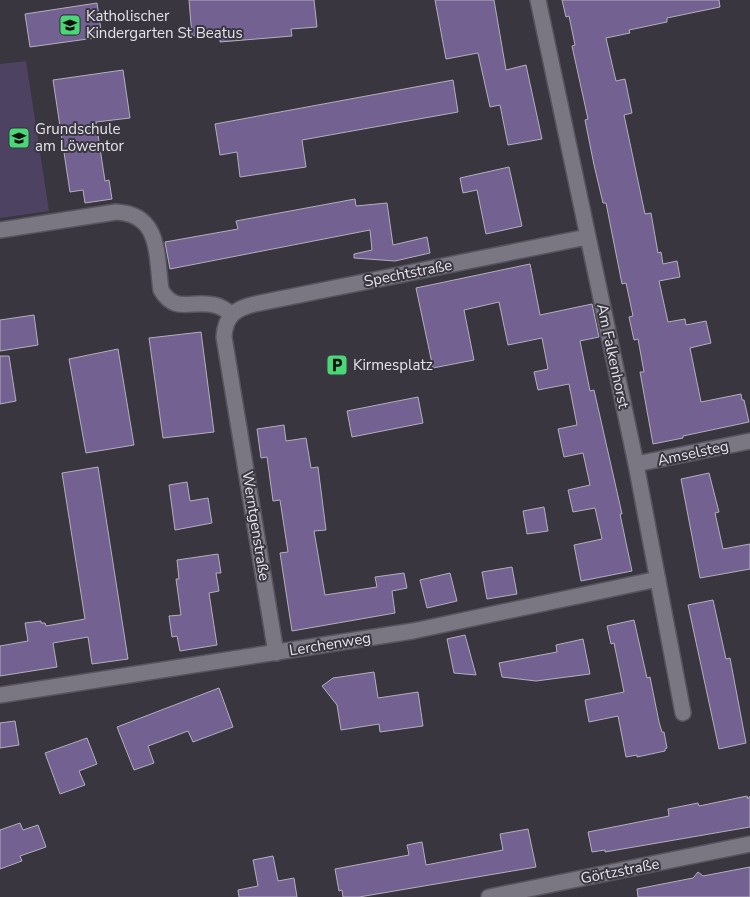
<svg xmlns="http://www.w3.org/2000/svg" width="750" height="897" viewBox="0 0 750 897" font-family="'Nunito Sans',sans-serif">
	<rect width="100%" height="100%" fill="#393640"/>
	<path fill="#4e4262" d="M26 61 49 211 0 218V64Z"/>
	<path fill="#736291" stroke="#b3afbc" d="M189 0H314L317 27 291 29 292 36 220 42V34L192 36Z
		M435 0H494L506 70 526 65 542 139 508 145 500 105 490 107 478 53 446 59Z
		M562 0H719L720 7 667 18V22L629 30 630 33 606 38 616 81 625 79 632 113 624 115 645 214 651 213 658 253 661 252 663 264 677 261 680 277 659 281 668 322 685 319 686 325 706 321 711 343 690 348 701 402 741 394 742 400H744L749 422 683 436V438L653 444 640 372H644L638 339 634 340 629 317 633 316 626 283 622 284 606 203H603L594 165 585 120 588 119 572 46 575 45 569 16 566 17Z
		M97 3 102 37 30 47 25 14Z
		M123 70 130 118 96 122 105 181 109 180 112 199 85 203 83 190 70 192 53 80Z
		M453 80 458 112 302 140 306 167 240 177 237 152 220 155 215 124Z
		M509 167 522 226 486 234 477 190 463 193 460 178Z
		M355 199 356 206 387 203 393 245 427 237 430 253 395 261 354 258V254L372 250 370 230 170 269 165 242 238 229 236 221Z
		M530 264 540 315 592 304 599 337 580 341 590 391 594 390 599 412 622 514H620L632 571 581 581 574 545 602 539 595 508 573 512 568 490 590 485 583 453 564 457 558 429 577 425 569 384 538 390 534 372 548 369 542 338 508 345 499 302 464 310 474 360 433 368 416 288Z
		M34 315 38 345 0 351V320Z
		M201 332 214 432 163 438 149 338Z
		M118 349 134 445 86 453 69 359Z
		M0 356H9L16 401 0 404Z
		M418 397 423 423 352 437 347 411Z
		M284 425 286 441 306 438 311 468 318 467 326 530 314 531 325 595 377 587 375 577 404 573 407 588 392 591 395 613 292 631 280 553 288 552 280 500 273 501 267 457 261 458 257 429Z
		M98 467 128 659 92 664 88 637 53 643 57 667 0 676V646L28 641 25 623 41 621V623H45L46 626 85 619 62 473Z
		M709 473 719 512 715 513 723 549 750 544V569L700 578 681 479Z
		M187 482 190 501 208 498 212 523 175 530 169 485Z
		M544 507 548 531 527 534 523 511Z
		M218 554 221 573H216L219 591 209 593 217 645 180 651 177 636 172 637 169 616 181 615 176 579H179L177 560Z
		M512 567 517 594 487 599 482 572Z
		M450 573 457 601 427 608 420 580Z
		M713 600 726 659 730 658 746 743 719 749 688 605Z
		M634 620 647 678 650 677 659 722 662 732H664L667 748 665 749V751L637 757V755L626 757 618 716 589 722 585 700 624 692 614 643 611 644 607 626Z
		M465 635 476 675 454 673 447 639Z
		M583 639 590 674 536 681 502 677 499 663 557 652 556 645Z
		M374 672 378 698 418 692 423 726 380 732 379 724 341 730 337 705 322 686 333 678Z
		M219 688 233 727 193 742 188 731 148 746 154 763 134 770 117 727Z
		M15 721 19 745 0 748V723Z
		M87 738 97 764 79 771 85 785 60 794 45 753Z
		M747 796 748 799 750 796V827L605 852V850L592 852 588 832 669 816 668 809 698 803 699 806Z
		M20 823 23 830 38 825 46 847 20 856 22 861 0 869V830Z
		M528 829 536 867 359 897H343L342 890 339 891 335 869 409 855 407 845 422 842 426 865 503 850 500 834Z
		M273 856 278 881 294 878 297 897H239L238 890 258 886 253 860Z
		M750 867V897H638L637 889 693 878 698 872 703 876Z"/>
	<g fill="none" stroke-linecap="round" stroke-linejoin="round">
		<g stroke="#57545e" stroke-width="18">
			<path id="street" d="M538 0 636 464 683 713
				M0 230 116 212C161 214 156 255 161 290 176 315 192 299 214 305 221 306 226 310 231 314
				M636 464 750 441
				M276 653 224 337C225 316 236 308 255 304L587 237
				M0 695 413 631 658 579
				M489 897 750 844"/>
		</g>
		<use href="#street" stroke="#7a7682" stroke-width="15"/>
	</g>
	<defs>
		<g id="school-square" transform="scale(1.125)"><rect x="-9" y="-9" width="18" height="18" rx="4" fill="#4ad777" stroke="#393640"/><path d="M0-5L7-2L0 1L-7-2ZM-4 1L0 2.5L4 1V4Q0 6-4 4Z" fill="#111"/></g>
		<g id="parking-square" transform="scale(1.125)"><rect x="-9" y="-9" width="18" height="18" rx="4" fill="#4ad777" stroke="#393640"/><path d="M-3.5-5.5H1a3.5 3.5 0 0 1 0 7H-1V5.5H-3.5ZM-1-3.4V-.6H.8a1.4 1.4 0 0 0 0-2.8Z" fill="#111"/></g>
	</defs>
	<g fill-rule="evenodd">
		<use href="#school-square" x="70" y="25"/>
		<use href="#school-square" x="19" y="138"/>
		<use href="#parking-square" x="337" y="365"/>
	</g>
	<g text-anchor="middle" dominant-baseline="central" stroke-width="4" stroke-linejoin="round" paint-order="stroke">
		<g font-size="15" fill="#e5e3ea" stroke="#393640" text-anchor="start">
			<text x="86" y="16">Katholischer<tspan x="86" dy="17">Kindergarten St Beatus</tspan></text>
			<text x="35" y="129">Grundschule<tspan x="35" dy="17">am Löwentor</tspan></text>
			<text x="353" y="365">Kirmesplatz</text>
		</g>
		<g font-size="15" fill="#e5e3ea" stroke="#393640">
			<text transform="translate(408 273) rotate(-11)">Spechtstraße</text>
			<text transform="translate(613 356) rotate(78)">Am Falkenhorst</text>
			<text transform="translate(693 453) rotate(-12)">Amselsteg</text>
			<text transform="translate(256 526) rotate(81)">Werntgenstraße</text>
			<text transform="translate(330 644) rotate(-9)">Lerchenweg</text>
			<text transform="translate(620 871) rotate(-11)">Görtzstraße</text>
		</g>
	</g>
</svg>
